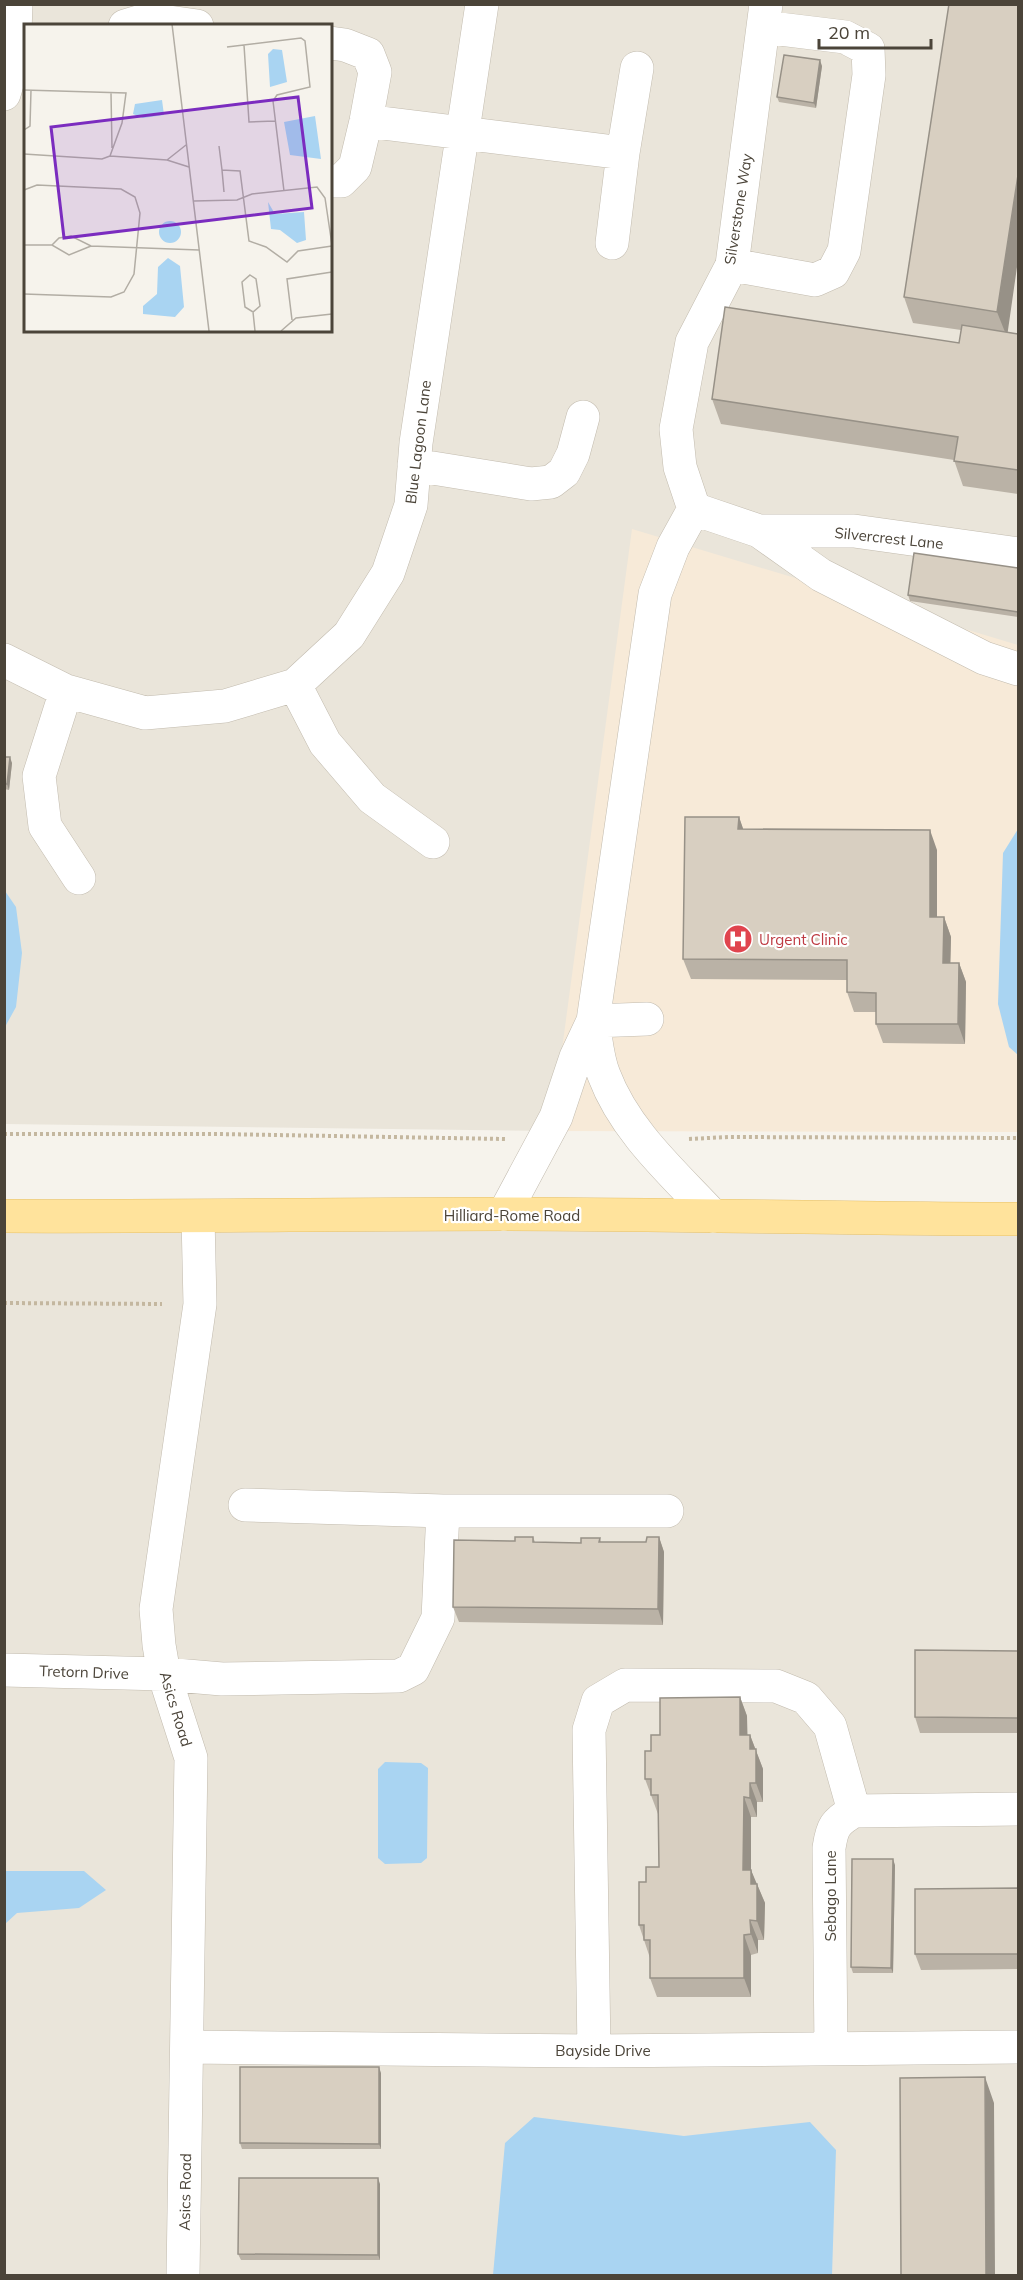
<svg xmlns="http://www.w3.org/2000/svg" width="1023" height="2280" viewBox="0 0 1023 2280" font-family="Mulish,sans-serif">
	<rect width="100%" height="100%" fill="#f6f3ec"/>
	<path fill="#eae5da" fill-rule="evenodd" d="M5 5H1018V647L551 1131 5 1124ZM26 26H330V330H26Z
		M5 1216 1018 1219V2275L5 2276Z"/>
	<path fill="#f7ead8" d="M632 529 1018 645V1132L551 1131Z"/>
	<path fill="#a9d4f2" d="M1018 829V1055L1009 1047 998 1004 1003 853Z
		M5 891 16 907 22 953 16 1007 5 1027Z
		M385 1762 421 1763 428 1768 427 1858 421 1863 385 1864 378 1858V1769Z
		M5 1871H84L106 1890 79 1908 17 1913 5 1924Z
		M534 2117 684 2136 810 2122 836 2150 832 2275H493L505 2143Z"/>
	<g fill="none" stroke-linecap="round" stroke-linejoin="round">
		<g stroke="#c2bbae" stroke-width="34">
			<path id="minor" d="M125 26 148 19 197 26
				M330 43 345 45 368 54 375 72 366 121 355 167 341 181H330
				M4 94 14 61 16 4
				M366 121 623 153 637 68
				M612 243 623 153
				M732 265 815 280 833 272 844 251 869 75 868 49 845 37 763 27
				M414 465 531 484 551 482 564 472 573 454 583 417
				M694 509 680 467 676 429 692 342 732 265 766 4
				M694 509 759 531 821 575 984 658 1018 669
				M759 531H854L1018 554
				M4 660 66 691 145 713 225 706 295 685 349 635 388 573 411 505 416 443 482 4
				M295 685 325 743 372 798 433 842
				M66 691 39 776 45 826 79 878
				M593 1021C596 1038 597 1058 604 1075 625 1131 673 1173 713 1216
				M593 1021 647 1019
				M504 1214 556 1117 576 1057 593 1021 655 594 673 547 694 509
				M443 1511H667
				M4 1670 164 1674 222 1679 399 1676 413 1669 438 1618 443 1511 245 1505
				M188 2047 594 2051 1018 2047
				M831 2049 829 1848C832 1827 835 1822 854 1811L1018 1809
				M594 2051 589 1730 598 1701 625 1685 776 1686 806 1698 830 1726 854 1811
				M183 2276 191 1758 164 1674 159 1645 156 1609 200 1304 198 1217"/>
		</g>
		<g stroke="#e6c16a" stroke-width="34">
			<path id="major" d="M4 1216C171 1217 337 1214 504 1214 675 1214 847 1219 1018 1219"/>
		</g>
		<path stroke="#c4b79f" stroke-width="4" stroke-dasharray="3 3" stroke-linecap="butt" d="M4 1134H218L505 1139
			M689 1139 728 1137 1018 1138
			M4 1303 162 1304"/>
		<use href="#minor" stroke="#fff" stroke-width="33"/>
		<use href="#major" stroke="#ffe39c" stroke-width="33"/>
	</g>
	<path fill="#bab2a6" d="M949 4 1007 332 1018 334V494L963 486 954 460 721 424 712 399 959 343 961 330 913 323 904 297Z
		M822 66 816 108 779 102 777 97Z
		M1018 568V617L910 601 908 595Z
		M4 757 12 763 9 790 4 789Z
		M739 817 743 829 937 850V917H944L951 937 950 963H959L966 982 965 1044 883 1043 876 1024V1012H854L847 992V980L691 979 683 959Z
		M533 1537 535 1542 581 1543 600 1538 601 1542H646L659 1537 664 1552 663 1625 459 1622 453 1607 515 1541Z
		M1018 1651V1733H920L915 1717Z
		M740 1697 747 1716V1735H750L763 1769V1802H757V1817H751V1870L756 1884H757L765 1903 764 1940H758V1953L751 1955V1997H657L650 1978V1958L639 1925 646 1882 659 1867 658 1814 645 1779 651 1751Z
		M895 1865 893 1973H853L851 1967Z
		M1018 1888V1969L921 1970 915 1954Z
		M381 2073V2149H242L240 2143Z
		M380 2184V2260H241L238 2254Z"/>
	<path fill="#979187" d="M820 60 822 66 816 108 814 103Z
		M1018 175V260L1007 337 997 312Z
		M10 757 12 763 9 790 7 784Z
		M739 817 746 837 738 829Z
		M930 830 937 850V937L930 917Z
		M944 917 951 937 950 982 943 963Z
		M959 963 966 982 965 1044 958 1024Z
		M659 1537 664 1552 663 1625 658 1609Z
		M740 1697 747 1716 748 1755 740 1735Z
		M750 1735 763 1769V1802L756 1783 750 1749Z
		M750 1783 757 1802V1817L750 1798Z
		M744 1797 751 1817V1889L743 1870Z
		M893 1859 895 1865 893 1973 891 1968Z
		M751 1870 765 1903 764 1940 757 1921 751 1884Z
		M750 1920 758 1940V1953L751 1934Z
		M744 1935 751 1955V1997L744 1978Z
		M379 2067 381 2073V2149L379 2144Z
		M985 2077 994 2103 995 2276H986Z
		M378 2178 380 2184V2260L378 2255Z"/>
	<path fill="#d8cfc1" stroke="#979187" stroke-width="1.5" d="M949 4H1018V175L997 312 904 297Z
		M784 55 820 60 814 103 777 97Z
		M725 307 959 343 962 325 1018 334V470L954 461 958 437 712 399Z
		M914 553 1018 568V612L908 595Z
		M4 757H10L7 784H4Z
		M685 817H739L738 829 930 830V917H944L943 963H959L958 1024H876V993L847 992V960L683 959Z
		M515 1537H533V1542L581 1543V1538H600L599 1542H646L647 1537H659L658 1609 453 1607 454 1540 515 1541Z
		M915 1650 1018 1651V1718L915 1717Z
		M740 1697V1735H750V1749H756V1783H750V1798L744 1797 743 1870H751V1884H757V1921L750 1920 751 1934 744 1935V1978H650V1940H644V1925H639V1882H646V1867H659L658 1795H651V1779H645V1751H651V1735H660V1698Z
		M852 1859H893L891 1968 851 1967Z
		M1018 1888V1954H915V1889Z
		M240 2067H379V2144L240 2143Z
		M985 2077 986 2276H901L900 2078Z
		M239 2178H378V2255L238 2254Z"/>
	<defs>
		<g id="hospital-disc" transform="scale(1.5)"><circle r="9.5" fill="#e0444e" stroke="#fff"/><path d="M-5-5h3v3.5h4V-5h3V5h-3V1.5h-4V5h-3Z" fill="#fff"/></g>
	</defs>
	<g fill-rule="evenodd">
		<use href="#hospital-disc" x="738" y="939"/>
	</g>
	<g text-anchor="middle" dominant-baseline="central" stroke-width="4.5" stroke-linejoin="round" paint-order="stroke">
		<g font-size="15" fill="#4b4439" stroke="#fff">
			<text transform="translate(738 209) rotate(-81)">Silverstone Way</text>
			<text transform="translate(418 442) rotate(-83)">Blue Lagoon Lane</text>
			<text transform="translate(889 538) rotate(6)">Silvercrest Lane</text>
			<text x="512" y="1215">Hilliard-Rome Road</text>
			<text transform="translate(84 1672) rotate(2)">Tretorn Drive</text>
			<text transform="translate(176 1709) rotate(73)">Asics Road</text>
			<text transform="translate(830 1896) rotate(-90)">Sebago Lane</text>
			<text x="603" y="2050">Bayside Drive</text>
			<text transform="translate(185 2192) rotate(-89)">Asics Road</text>
		</g>
		<g font-size="15" fill="#be3a42" stroke="#fff" text-anchor="start">
			<text x="759" y="939">Urgent Clinic</text>
		</g>
	</g>
	<g transform="translate(24 24)">
		<rect width="308" height="308" fill="#f6f3ec"/>
		<path d="M249 25 258 26 263 58 246 63 244 30ZM138 76 140 91 119 94 109 90 111 80ZM291 92 297 135 266 131 260 98ZM244 178 251 190 280 188 282 216 273 219 256 206 247 205ZM135 208a11 11 0 1 1 22 0a11 11 0 1 1-22 0ZM144 234 156 242 160 283 151 293 119 290V282L133 270 134 243Z" fill="#a9d4f2"/>
		<path fill="none" stroke="#b2ada4" stroke-width="1.5" d="M148 0 185 307M220 21 225 98 251 97M203 23 277 14 281 17 286 63 253 71 249 77 260 167M0 66 102 69 98 99 86 132M87 69 88 124M0 106 6 102 7 66M195 122 198 146M0 130 78 135 86 132M86 132 143 136 165 143M143 136 162 121M0 166 13 161 97 165 111 173 116 189 110 250 100 268 87 273 0 270M200 168 198 146 216 147 225 217 242 223 263 238 274 227 308 222M170 177 213 176 228 170 293 163 301 174 308 221M0 221H28L45 231 67 222M28 221 35 214 47 212 67 222 175 226M226 251 232 255 236 282 229 288 221 283 218 258ZM229 288 231 307M268 296 263 255 308 248M257 307 272 294 308 290"/>
		<path fill="#7b2cbf" fill-opacity="0.15" stroke="#7b2cbf" stroke-width="3" d="M274 73 288 184 40 214 27 103Z"/>
		<rect width="308" height="308" fill="none" stroke="#4b4439" stroke-width="3"/>
	</g>
	<rect width="1023" height="2280" fill="none" stroke="#4b4439" stroke-width="12"/>
	<path d="M819 39v9h112v-9" fill="none" stroke="#4b4439" stroke-width="3"/>
	<text x="828" y="39" font-size="18" fill="#4b4439" stroke="#ffffff" stroke-width="4.5" paint-order="stroke">20 m</text>
</svg>
